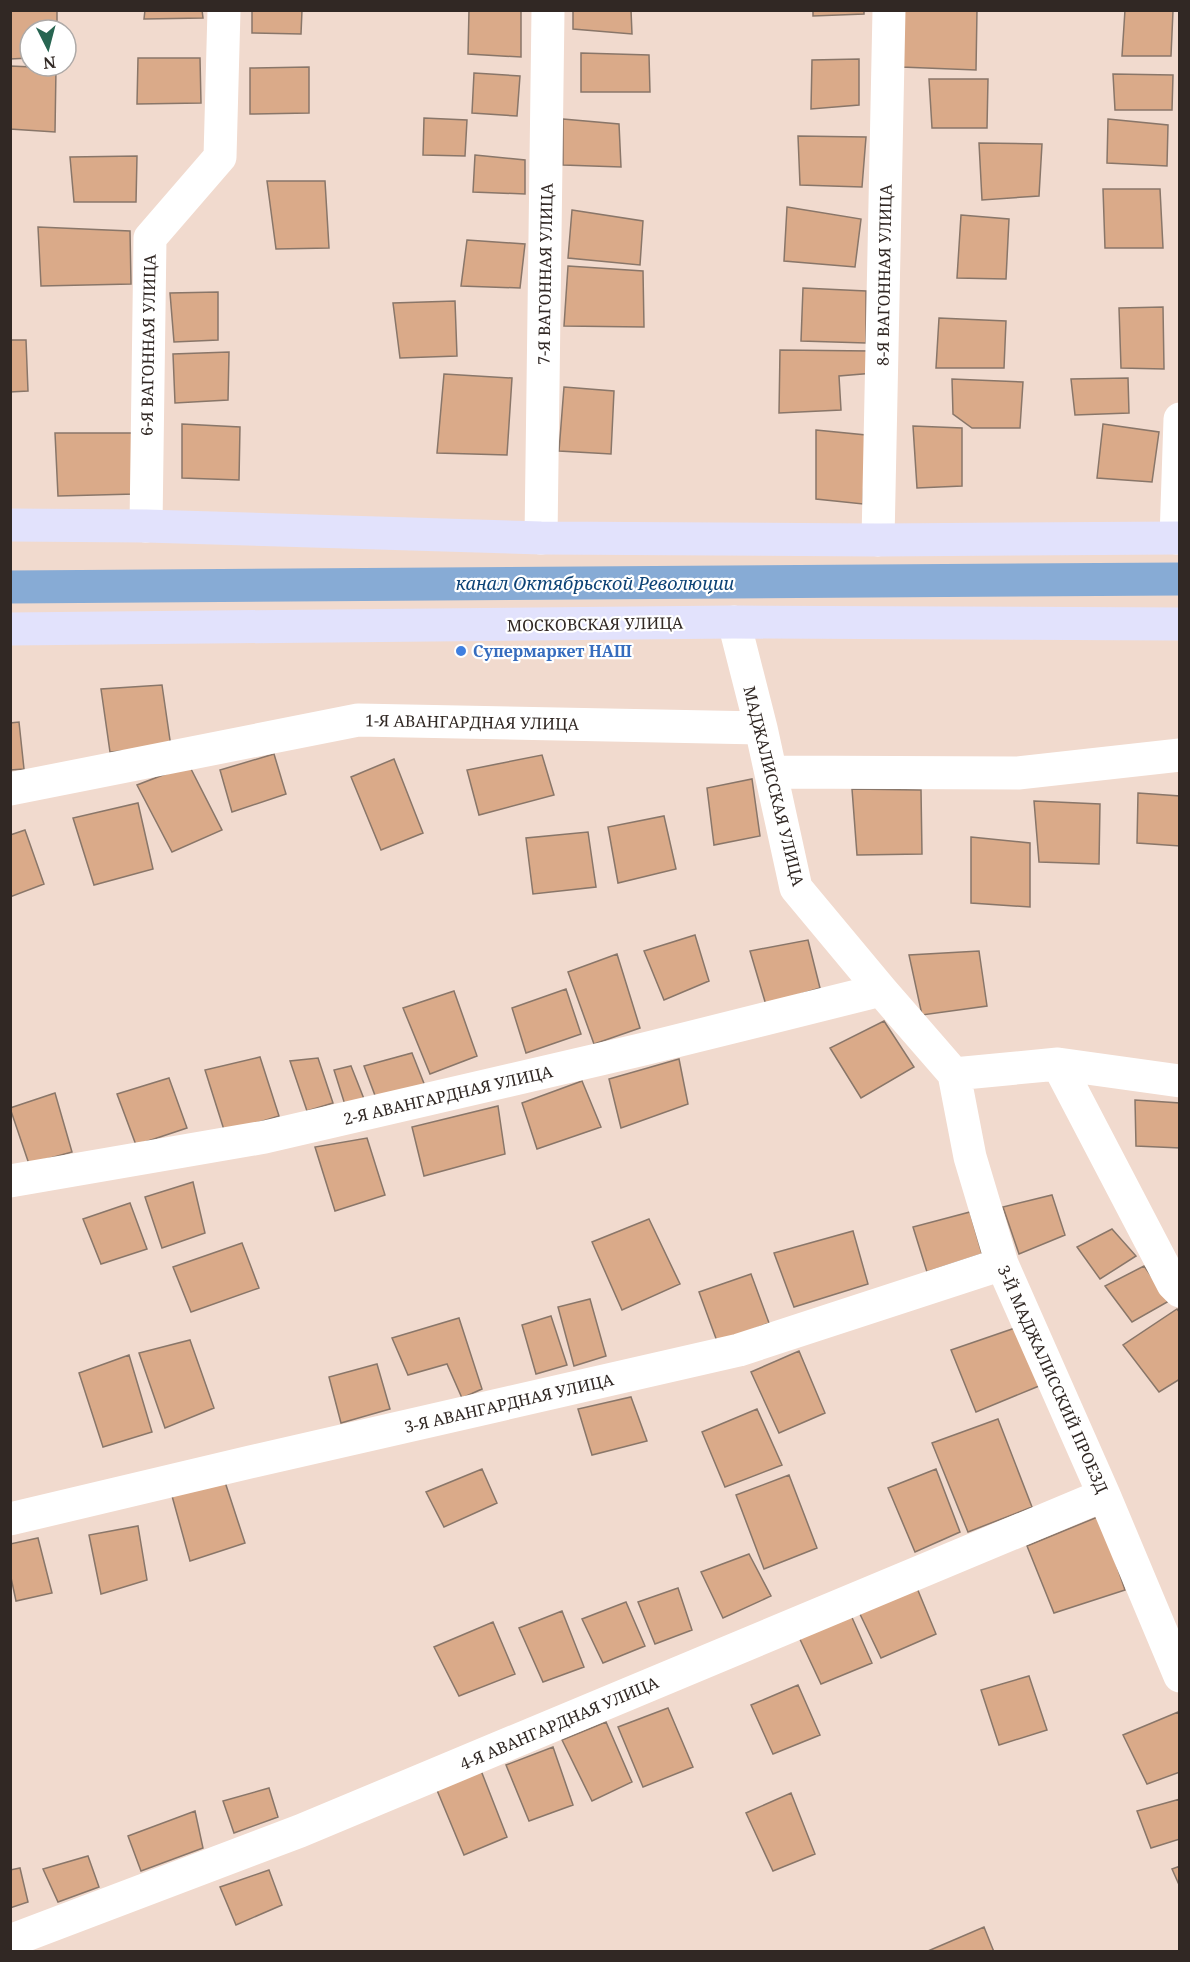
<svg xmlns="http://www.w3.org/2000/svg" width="1190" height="1962" viewBox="0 0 1190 1962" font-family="'Noto Serif',serif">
	<rect width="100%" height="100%" fill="#f1dace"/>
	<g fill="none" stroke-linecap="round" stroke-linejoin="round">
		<path stroke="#87abd5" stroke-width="33" d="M10 587 1180 579"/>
	</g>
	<path fill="#daaa89" stroke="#897669" stroke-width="1.5" d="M10 10H57V30H30V58L10 59Z
		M145 10H202L203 18 144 19Z
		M252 10H302L301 34 252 33Z
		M469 10H521V57L468 54Z
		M573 10H631L632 34 573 29Z
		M813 10H864V14L813 16Z
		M903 10H977L976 70 901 67Z
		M1125 10 1173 11 1171 56H1122Z
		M581 53 649 55 650 92H581Z
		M138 58H200L201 103 137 104Z
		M859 59V105L811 109 812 60Z
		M10 66 56 68 55 132 10 129Z
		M309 67V113L250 114V68Z
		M474 73 520 76 517 116 472 113Z
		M1113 74 1173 75 1172 110H1115Z
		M929 79H988L987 128H932Z
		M424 118 467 120 465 156 423 155Z
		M563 119 619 124 621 167 563 165Z
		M1108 119 1168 125 1167 166 1107 163Z
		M798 136 866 137 862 187 800 185Z
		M979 143 1042 144 1039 196 982 200Z
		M475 155 525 160V194L473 192Z
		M137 156 136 202H74L70 157Z
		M267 181H325L329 248 276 249Z
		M1103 189H1160L1163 248H1105Z
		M787 207 861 219 855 267 784 261Z
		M572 210 643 221 640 265 568 258Z
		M961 215 1009 219 1006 279 957 278Z
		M38 227 130 231 131 284 41 286Z
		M467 240 525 244 520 288 461 286Z
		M568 266 643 271 644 327 564 326Z
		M803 288 866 291V343L801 341Z
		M218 292V340L174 342 170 293Z
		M455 301 457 356 400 358 393 303Z
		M1163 307 1164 369 1121 368 1119 308Z
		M939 318 1006 321 1004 368H936Z
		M10 340H26L28 391 10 392Z
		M780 350 871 351 874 373 839 376 841 410 779 413Z
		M229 352 228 400 175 403 173 354Z
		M444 374 512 378 507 455 437 453Z
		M1128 378 1129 413 1075 415 1071 379Z
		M952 379 1023 382 1020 428H972L953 414Z
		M564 387 614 391 611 454 559 451Z
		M182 424 240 427 239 480 182 478Z
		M1103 424 1159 432 1152 482 1097 478Z
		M913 426 962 428V486L917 488Z
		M816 430 866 435 863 504 816 499Z
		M55 433H133L135 494 58 496Z
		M162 685 171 747 110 752 101 689Z
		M19 722 24 769 10 770V723Z
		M274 754 286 794 232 812 220 770Z
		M542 755 554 795 479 815 467 770Z
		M394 759 423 833 381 850 351 777Z
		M189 765 222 830 172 852 137 785Z
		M752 779 760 836 714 845 707 788Z
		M852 789 921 790 922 854 857 855Z
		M1138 793 1180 796V846L1137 843Z
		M1034 801 1100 804 1099 864 1039 862Z
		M138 803 153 869 94 885 73 818Z
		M664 816 676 869 618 883 608 827Z
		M25 830 44 884 10 897V835Z
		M588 832 596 887 533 894 526 838Z
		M971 837 1030 843V907L971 903Z
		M695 935 709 981 664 1000 644 951Z
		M808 940 820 988 766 1005 750 951Z
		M979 951 987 1006 922 1015 909 955Z
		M617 954 640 1028 594 1044 568 972Z
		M566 989 581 1034 526 1053 512 1008Z
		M454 991 477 1056 430 1074 403 1008Z
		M884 1021 914 1067 861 1098 830 1048Z
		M412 1053 425 1086 376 1098 364 1066Z
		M260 1057 279 1116 225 1133 205 1070Z
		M318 1058 333 1103 307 1111 290 1061Z
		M679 1059 688 1104 621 1128 609 1079Z
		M351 1066 364 1099 346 1108 334 1070Z
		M169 1078 187 1128 136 1145 117 1094Z
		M582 1081 601 1127 537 1149 522 1103Z
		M55 1093 72 1152 29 1164 10 1108Z
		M1135 1100 1180 1103V1148L1136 1146Z
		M498 1106 505 1154 424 1176 412 1127Z
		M367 1138 385 1195 335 1211 315 1147Z
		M193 1182 205 1233 162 1248 145 1197Z
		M1052 1195 1065 1235 1019 1254 1003 1207Z
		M130 1203 147 1249 101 1264 83 1219Z
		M970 1212 982 1254 927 1272 913 1227Z
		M649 1219 680 1284 622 1310 592 1242Z
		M1112 1229 1136 1256 1100 1279 1077 1247Z
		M853 1231 868 1284 794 1307 774 1253Z
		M242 1243 259 1288 191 1312 173 1267Z
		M1144 1266 1169 1301 1132 1322 1105 1286Z
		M751 1274 769 1323 718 1344 699 1292Z
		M590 1299 606 1356 574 1366 558 1307Z
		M1177 1309 1180 1313V1379L1159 1392 1123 1345Z
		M551 1316 567 1365 536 1374 522 1325Z
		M459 1318 482 1389 462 1398 447 1364 408 1375 392 1338Z
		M1015 1328 1039 1386 976 1412 951 1350Z
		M190 1340 214 1408 165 1428 139 1353Z
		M799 1351 825 1413 779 1433 751 1372Z
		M129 1355 152 1432 103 1447 79 1373Z
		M377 1364 390 1409 341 1423 329 1377Z
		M631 1397 647 1441 592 1455 578 1409Z
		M757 1409 782 1465 725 1487 702 1432Z
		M998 1419 1032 1507 968 1532 932 1443Z
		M482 1469 497 1503 444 1527 426 1492Z
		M936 1469 960 1532 915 1552 888 1488Z
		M789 1475 817 1548 764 1569 736 1495Z
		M225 1482 245 1543 190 1561 172 1496Z
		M1100 1516 1125 1590 1054 1613 1027 1546Z
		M138 1526 147 1580 101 1594 89 1535Z
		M38 1538 52 1593 16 1601 10 1573V1544Z
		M749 1554 771 1596 723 1618 701 1572Z
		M678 1588 692 1630 655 1644 638 1602Z
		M917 1588 936 1634 881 1658 858 1610Z
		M626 1602 645 1646 603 1663 582 1619Z
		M562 1611 584 1667 543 1682 519 1628Z
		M850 1613 872 1663 821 1684 797 1633Z
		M493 1622 515 1674 459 1696 434 1647Z
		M1029 1676 1047 1730 999 1745 981 1690Z
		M798 1685 820 1735 773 1754 751 1705Z
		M668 1708 693 1767 643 1787 618 1727Z
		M1178 1712 1180 1718V1772L1147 1784 1123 1735Z
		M606 1722 632 1782 592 1801 562 1740Z
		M553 1747 573 1805 529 1821 506 1765Z
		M480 1768 507 1837 464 1855 434 1783Z
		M269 1788 278 1817 234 1833 223 1801Z
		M791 1793 815 1854 773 1871 746 1813Z
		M1180 1799V1839L1151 1848 1137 1811Z
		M195 1811 203 1848 141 1871 128 1836Z
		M88 1856 99 1887 58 1902 43 1869Z
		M1180 1866V1887L1172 1869Z
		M20 1868 28 1902 10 1908V1870Z
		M269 1870 282 1905 236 1925 220 1887Z
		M984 1927 994 1952 928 1951Z"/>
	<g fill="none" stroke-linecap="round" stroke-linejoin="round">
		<path stroke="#fff" stroke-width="33" d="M146 526 150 238 220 157 224 10
			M541 538 548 10
			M1176 538 1180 419
			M878 540 889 10
			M734 622 761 728 796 888 881 990 954 1074
			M771 772 1018 773 1180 755
			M10 789 358 720 761 728
			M1058 1064 1173 1284 1180 1291
			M954 1074 970 1157 1002 1264 1104 1495 1180 1676
			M954 1074 1058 1064 1180 1081
			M10 1181 265 1137 644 1049 881 990
			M10 1519 250 1462 739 1350 1002 1264
			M10 1941 300 1831 1104 1495"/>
		<path stroke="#e2e2fc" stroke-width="33" d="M10 525 146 526 541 538 878 540 1180 538
			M10 629 734 622 1180 624"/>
	</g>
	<circle fill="#3f7fe0" stroke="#fff" stroke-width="2" cx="461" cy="651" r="6"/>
	<g text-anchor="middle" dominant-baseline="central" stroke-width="4.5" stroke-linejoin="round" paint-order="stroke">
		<g font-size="16" fill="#312824" stroke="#fff">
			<text transform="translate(545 274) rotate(-89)">7-Я ВАГОННАЯ УЛИЦА</text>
			<text transform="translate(884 275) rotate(-89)">8-Я ВАГОННАЯ УЛИЦА</text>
			<text transform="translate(148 345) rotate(-89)">6-Я ВАГОННАЯ УЛИЦА</text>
			<text transform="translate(595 624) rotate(-1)">МОСКОВСКАЯ УЛИЦА</text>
			<text transform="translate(472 722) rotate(1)">1-Я АВАНГАРДНАЯ УЛИЦА</text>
			<text transform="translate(774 786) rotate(76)">МАДЖАЛИССКАЯ УЛИЦА</text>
			<text transform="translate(448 1095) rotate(-13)">2-Я АВАНГАРДНАЯ УЛИЦА</text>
			<text transform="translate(1053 1379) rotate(66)">3-Й МАДЖАЛИССКИЙ ПРОЕЗД</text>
			<text transform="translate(509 1403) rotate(-13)">3-Я АВАНГАРДНАЯ УЛИЦА</text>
			<text transform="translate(559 1723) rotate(-23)">4-Я АВАНГАРДНАЯ УЛИЦА</text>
		</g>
		<g font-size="16" font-weight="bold" fill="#366cbe" stroke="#fff" text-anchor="start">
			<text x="473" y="651">Супермаркет НАШ</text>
		</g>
		<g font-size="18" font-style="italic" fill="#0d4376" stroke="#fff">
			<text x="595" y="583">канал Октябрьской Революции</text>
		</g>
	</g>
	<rect width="1190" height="1962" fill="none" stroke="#312824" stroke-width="24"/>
	<g transform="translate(48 48) rotate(174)"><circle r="28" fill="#ffffff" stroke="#ada9a7" stroke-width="1.5"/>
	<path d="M0-4.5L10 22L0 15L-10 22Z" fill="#276551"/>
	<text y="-9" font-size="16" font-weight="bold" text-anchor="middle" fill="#312824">N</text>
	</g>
</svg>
